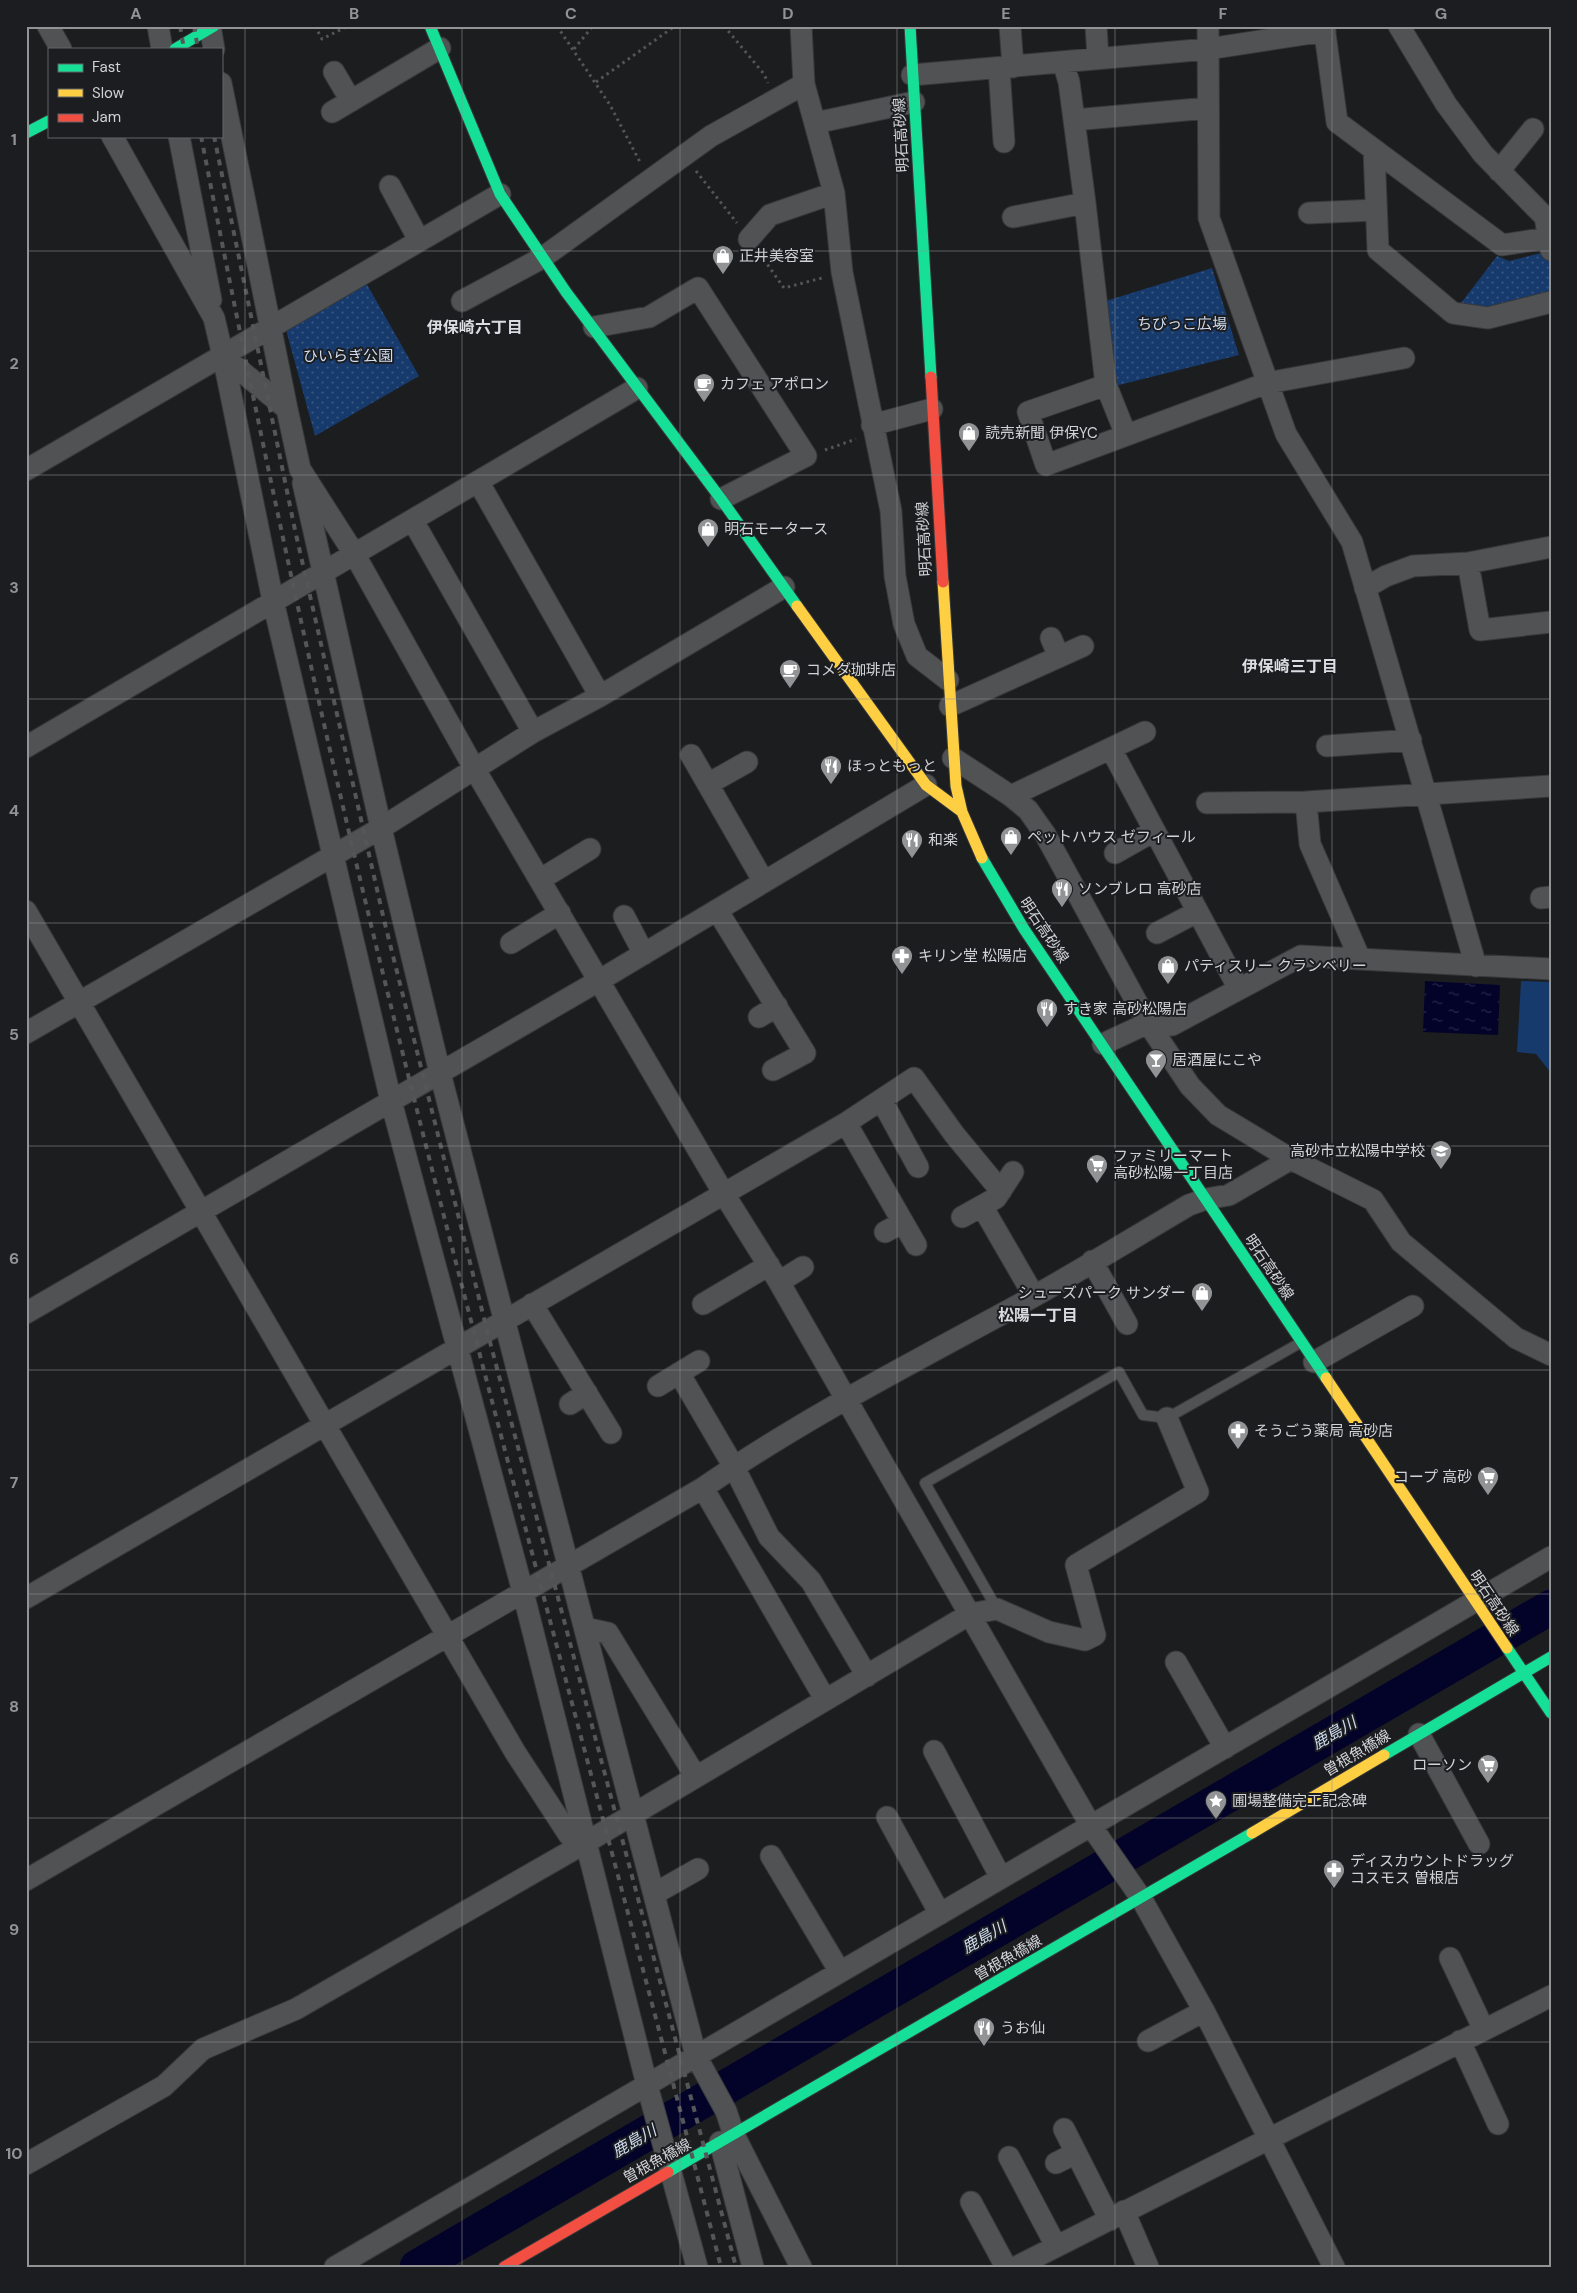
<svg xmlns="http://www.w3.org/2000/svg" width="1577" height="2293" viewBox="0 0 1577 2293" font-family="'DM Sans','Noto Sans JP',sans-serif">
	<defs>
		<pattern id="park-dots" width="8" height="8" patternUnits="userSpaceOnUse" patternTransform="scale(1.25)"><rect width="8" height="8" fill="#173a6d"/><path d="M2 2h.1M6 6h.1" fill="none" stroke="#385681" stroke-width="1.8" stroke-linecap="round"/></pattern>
		<pattern id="water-ripples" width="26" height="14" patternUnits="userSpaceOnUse" patternTransform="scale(1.25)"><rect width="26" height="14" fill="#03032a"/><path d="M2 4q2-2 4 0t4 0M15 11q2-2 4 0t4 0" fill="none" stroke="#272748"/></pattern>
	</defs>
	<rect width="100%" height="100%" fill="#1c1d1f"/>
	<path fill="url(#park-dots)" d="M1541 253 1548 256 1551 265V297L1506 313 1458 307 1497 256 1509 261Z
		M1212 268 1239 355 1115 386 1106 301Z
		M365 281 419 376 315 436 285 326Z"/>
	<path fill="#173a6d" d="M1521 981 1551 982V1073L1536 1054 1517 1052Z"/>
	<path fill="url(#water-ripples)" d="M1425 981 1500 985 1498 1035 1423 1032Z"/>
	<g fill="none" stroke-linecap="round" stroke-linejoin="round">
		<path stroke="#03032a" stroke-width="35" d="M417 2267 1551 1607"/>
		<g stroke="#37383a" stroke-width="12">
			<path id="lane" d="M997 1609 925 1483 1119 1372 1143 1415 1167 1418 1300 1343"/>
		</g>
		<g stroke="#37383a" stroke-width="23">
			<path id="street" d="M48 26 61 49
				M158 26 162 49
				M210 26 214 49
				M801 26 804 84 834 193 842 272 891 511 895 576 904 624 917 656 948 680
				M1010 26 1013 67
				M1096 26 1098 58
				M1208 26 1209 218 1286 434 1352 542 1476 966
				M1324 26 1337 122 1502 245 1548 238 1551 235
				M1399 26 1446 104 1483 154 1545 217 1551 250
				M1063 62 1069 82 1085 203 1106 385 1126 435
				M999 68 1004 142
				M334 72 351 101
				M912 75 1208 49 1325 31
				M221 83 287 409
				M332 112 440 48
				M1074 120 1208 108
				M815 123 914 102
				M112 136 214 318 223 356 287 409 300 469 355 555 474 768 724 1194 779 1282 1091 1826 1141 1898 1204 2011 1334 2267
				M179 136 211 300
				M1374 150 1378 250 1453 313 1488 318 1551 302
				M1499 171 1533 129
				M390 186 419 240
				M1309 213 1376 210
				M1013 217 1085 203
				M749 239 770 215 834 193
				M462 301 542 258 711 136 804 84
				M594 327 649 317 698 288 806 456 721 499
				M223 356 273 601 391 1101 523 1592 647 2085 697 2267
				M1106 385 1028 412 1046 465 1267 383 1404 358
				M872 425 932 409
				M26 470 500 194
				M303 483 381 828 440 1073 696 2056 726 2111 734 2135 801 2267
				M479 483 600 696
				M413 521 533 732
				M1468 563 1480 630 1551 622
				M1365 588 1386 576 1413 566 1468 563 1551 547
				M1051 638 1059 657
				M950 706 1083 646
				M1327 746 1411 740
				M26 747 637 388
				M1111 749 1239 989
				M691 755 764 882
				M953 758 1011 796 1028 810 1045 834 1148 1023 1190 1086 1218 1115 1291 1159
				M708 784 747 762
				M1011 796 1145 732
				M1306 802 1310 844 1360 959
				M1207 803 1306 802 1551 786
				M1115 853 1154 831
				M541 879 590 849
				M1541 898 1551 897
				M717 910 805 1053 773 1070
				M26 911 515 1752 569 1835 585 1843
				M624 916 644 954
				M1157 933 1197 912
				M511 943 560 913
				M759 1017 777 1006
				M26 1033 381 828 533 732 600 696 784 587
				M1103 1044 1148 1023 1172 1025 1301 956 1551 969
				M882 1101 918 1167
				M846 1123 916 1245
				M982 1206 1034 1296
				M962 1217 996 1198 1013 1172
				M885 1232 903 1222
				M1092 1261 1127 1324
				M779 1282 803 1267
				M532 1304 611 1433
				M703 1304 769 1265
				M26 1313 600 980 926 785
				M1314 1362 1413 1306
				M679 1373 734 1467 769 1537 811 1581 867 1676
				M658 1386 699 1361
				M570 1404 587 1393
				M703 1488 825 1699
				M26 1598 846 1123 914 1078 954 1134 1001 1191
				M585 1628 608 1633 696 1777
				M1176 1662 1225 1748
				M1419 1734 1479 1844
				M934 1751 1001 1878
				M887 1817 940 1914
				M771 1856 840 1972
				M26 1880 703 1488C804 1418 914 1362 1022 1303 1078 1272 1133 1238 1189 1205L1206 1199 1229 1195 1291 1159 1373 1200 1401 1242 1516 1338 1551 1355
				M654 1894 698 1869
				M1450 1958 1484 2030
				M1148 2041 1204 2011
				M1460 2041 1498 2124
				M1064 2129 1110 2220
				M720 2142 753 2267
				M1009 2157 1056 2246
				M1056 2163 1076 2153
				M26 2164 164 2086 203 2049 296 2009 585 1843 970 1614 997 1609 1049 1632 1085 1640 1095 1635 1076 1565 1198 1492 1167 1418
				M971 2202 1006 2267
				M1124 2211 1148 2267
				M335 2267 1551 1557
				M1016 2267 1551 1996"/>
		</g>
		<g stroke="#37383a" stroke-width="13">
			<path id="fast" d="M430 26 500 194 566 292 721 499 797 606
				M910 26 931 377
				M175 49 214 26
				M26 133 49 121
				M982 858 1024 929 1326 1378
				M1507 1648 1551 1713
				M1384 1755 1551 1657
				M668 2172 1252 1833"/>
		</g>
		<g stroke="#37383a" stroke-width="13">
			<path id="slow" d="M943 582 956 786 962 812 982 858
				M797 606 926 785 961 811
				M1326 1378 1507 1648
				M1252 1833 1384 1755"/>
		</g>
		<g stroke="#37383a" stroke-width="13">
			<path id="jam" d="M931 377 943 582
				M504 2267 668 2172"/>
		</g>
		<path stroke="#545556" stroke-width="3" stroke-dasharray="2.5 4" stroke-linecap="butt" d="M315 26 322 39 348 26
			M557 26 610 105 640 162
			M724 26 764 74 768 83
			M574 49 593 26
			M596 82 675 26
			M696 171 737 223
			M760 254 784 288 822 278
			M825 450 856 439"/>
		<use href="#lane" stroke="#515253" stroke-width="10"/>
		<use href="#street" stroke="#515253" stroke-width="21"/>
		<use href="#fast" stroke="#16e098" stroke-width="11"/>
		<use href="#slow" stroke="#ffcf43" stroke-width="11"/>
		<use href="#jam" stroke="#f24e42" stroke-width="11"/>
		<path stroke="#555657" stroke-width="4" stroke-dasharray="6 6" stroke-linecap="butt" d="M180 26 184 49
			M194 26 198 49
			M201 136C253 403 309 669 373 933 482 1380 606 1822 721 2267
			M214 136 295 530 384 920 490 1342 736 2267"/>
	</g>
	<path fill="none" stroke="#929395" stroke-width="1" stroke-opacity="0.55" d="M245 26V2267M462 26V2267M680 26V2267M897 26V2267M1115 26V2267M1332 26V2267M26 251H1551M26 475H1551M26 699H1551M26 923H1551M26 1146H1551M26 1370H1551M26 1594H1551M26 1818H1551M26 2042H1551"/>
	<defs>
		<g id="shop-pin" transform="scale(1.125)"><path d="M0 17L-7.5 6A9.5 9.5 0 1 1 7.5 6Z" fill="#929395" stroke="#1b1d20"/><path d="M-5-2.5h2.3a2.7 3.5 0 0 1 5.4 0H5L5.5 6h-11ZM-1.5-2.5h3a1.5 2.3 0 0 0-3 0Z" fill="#fff"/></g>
		<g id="cafe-pin" transform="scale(1.125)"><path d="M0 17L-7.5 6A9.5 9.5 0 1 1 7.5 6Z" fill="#929395" stroke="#1b1d20"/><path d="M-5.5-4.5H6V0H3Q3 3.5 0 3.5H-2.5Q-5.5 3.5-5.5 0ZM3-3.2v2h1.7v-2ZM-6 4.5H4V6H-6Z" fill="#fff"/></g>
		<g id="restaurant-pin" transform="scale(1.125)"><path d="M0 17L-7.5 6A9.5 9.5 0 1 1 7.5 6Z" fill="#929395" stroke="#1b1d20"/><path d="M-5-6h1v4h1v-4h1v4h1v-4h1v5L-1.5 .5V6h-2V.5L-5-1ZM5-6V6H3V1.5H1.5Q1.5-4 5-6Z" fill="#fff"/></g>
		<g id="pharmacy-pin" transform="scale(1.125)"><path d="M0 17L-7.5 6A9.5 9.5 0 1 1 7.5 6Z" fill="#929395" stroke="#1b1d20"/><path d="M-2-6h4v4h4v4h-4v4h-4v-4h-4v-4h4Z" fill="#fff"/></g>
		<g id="bar-pin" transform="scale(1.125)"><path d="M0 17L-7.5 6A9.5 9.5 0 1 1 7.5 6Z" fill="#929395" stroke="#1b1d20"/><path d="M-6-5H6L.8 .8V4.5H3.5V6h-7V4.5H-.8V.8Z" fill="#fff"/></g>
		<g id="school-pin" transform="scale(1.125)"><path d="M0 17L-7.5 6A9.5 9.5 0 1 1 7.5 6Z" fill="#929395" stroke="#1b1d20"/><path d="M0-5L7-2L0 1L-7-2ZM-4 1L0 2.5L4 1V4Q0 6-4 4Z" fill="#fff"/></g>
		<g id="supermarket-pin" transform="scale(1.125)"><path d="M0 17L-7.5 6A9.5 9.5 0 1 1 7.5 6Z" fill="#929395" stroke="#1b1d20"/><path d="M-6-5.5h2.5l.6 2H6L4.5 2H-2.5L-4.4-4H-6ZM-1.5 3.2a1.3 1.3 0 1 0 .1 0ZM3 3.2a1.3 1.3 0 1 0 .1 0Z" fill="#fff"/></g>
		<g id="sight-pin" transform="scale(1.125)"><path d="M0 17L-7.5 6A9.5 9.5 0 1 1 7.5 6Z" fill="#929395" stroke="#1b1d20"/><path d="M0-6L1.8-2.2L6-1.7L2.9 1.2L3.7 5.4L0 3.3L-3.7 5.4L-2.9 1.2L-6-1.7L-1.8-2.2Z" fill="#fff"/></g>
	</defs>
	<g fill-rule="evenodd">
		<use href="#shop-pin" x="723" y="256"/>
		<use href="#cafe-pin" x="704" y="384"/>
		<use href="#shop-pin" x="969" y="433"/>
		<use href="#shop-pin" x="708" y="529"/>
		<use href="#cafe-pin" x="790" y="670"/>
		<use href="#restaurant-pin" x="831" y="766"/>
		<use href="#shop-pin" x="1011" y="837"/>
		<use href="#restaurant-pin" x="912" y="840"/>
		<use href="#restaurant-pin" x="1062" y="889"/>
		<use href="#pharmacy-pin" x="902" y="956"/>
		<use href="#shop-pin" x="1168" y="966"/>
		<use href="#restaurant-pin" x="1047" y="1009"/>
		<use href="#bar-pin" x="1156" y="1060"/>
		<use href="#school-pin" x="1441" y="1151"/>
		<use href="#supermarket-pin" x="1097" y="1165"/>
		<use href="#shop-pin" x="1202" y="1293"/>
		<use href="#pharmacy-pin" x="1238" y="1431"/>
		<use href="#supermarket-pin" x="1488" y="1477"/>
		<use href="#supermarket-pin" x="1488" y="1765"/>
		<use href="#sight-pin" x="1216" y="1801"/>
		<use href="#pharmacy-pin" x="1334" y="1870"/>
		<use href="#restaurant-pin" x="984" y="2028"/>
	</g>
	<g text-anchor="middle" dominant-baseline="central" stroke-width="4" stroke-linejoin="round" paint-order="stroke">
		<g font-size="15" fill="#d1d2d5" stroke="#1b1d20">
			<text transform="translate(901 135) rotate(-93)">明石高砂線</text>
			<text transform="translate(924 539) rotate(-93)">明石高砂線</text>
			<text transform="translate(1044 930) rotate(56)">明石高砂線</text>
			<text transform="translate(1269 1267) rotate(56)">明石高砂線</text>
			<text transform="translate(1494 1603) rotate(56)">明石高砂線</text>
			<text transform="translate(1357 1753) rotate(-31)">曽根魚橋線</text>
			<text transform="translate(1008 1958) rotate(-30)">曽根魚橋線</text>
			<text transform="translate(657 2161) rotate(-29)">曽根魚橋線</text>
		</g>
		<g font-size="15" fill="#d1d2d5" stroke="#1b1d20" text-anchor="start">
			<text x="739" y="256">正井美容室</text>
			<text x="720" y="384">カフェ アポロン</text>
			<text x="985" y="433">読売新聞 伊保YC</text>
			<text x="724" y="529">明石モータース</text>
			<text x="806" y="670">コメダ珈琲店</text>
			<text x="847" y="766">ほっともっと</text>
			<text x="1027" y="837">ペットハウス ゼフィール</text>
			<text x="928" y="840">和楽</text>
			<text x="1078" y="889">ソンブレロ 高砂店</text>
			<text x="918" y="956">キリン堂 松陽店</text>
			<text x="1184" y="966">パティスリー クランベリー</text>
			<text x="1063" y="1009">すき家 高砂松陽店</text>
			<text x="1172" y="1060">居酒屋にこや</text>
			<text x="1425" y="1151" text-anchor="end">高砂市立松陽中学校</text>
			<text x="1113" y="1156">ファミリーマート<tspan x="1113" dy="17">高砂松陽一丁目店</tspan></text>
			<text x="1186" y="1293" text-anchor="end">シューズパーク サンダー</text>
			<text x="1254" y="1431">そうごう薬局 高砂店</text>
			<text x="1472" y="1477" text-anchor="end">コープ 高砂</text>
			<text x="1472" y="1765" text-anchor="end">ローソン</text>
			<text x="1232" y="1801">圃場整備完工記念碑</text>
			<text x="1350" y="1861">ディスカウントドラッグ<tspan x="1350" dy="17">コスモス 曽根店</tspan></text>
			<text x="1000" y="2028">うお仙</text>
		</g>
		<g font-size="15" fill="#d0ddf0" stroke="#1b1d20">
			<text x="1182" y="324">ちびっこ広場</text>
			<text x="348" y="356">ひいらぎ公園</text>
		</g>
		<g font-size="16" font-weight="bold" fill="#d9dce1" stroke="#1b1d20">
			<text x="475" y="327">伊保崎六丁目</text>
			<text x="1290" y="666">伊保崎三丁目</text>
			<text x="1038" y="1315">松陽一丁目</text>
		</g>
		<g font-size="16" font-style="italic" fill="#d0ddf1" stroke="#1b1d20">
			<text transform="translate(1334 1733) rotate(-30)">鹿島川</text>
			<text transform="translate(984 1937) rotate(-30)">鹿島川</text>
			<text transform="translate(634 2141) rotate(-30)">鹿島川</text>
		</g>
	</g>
	<rect width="1577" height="2293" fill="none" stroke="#1b1d20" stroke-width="55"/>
	<rect x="48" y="48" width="175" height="90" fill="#1b1d20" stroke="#646568"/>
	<rect x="58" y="64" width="25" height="8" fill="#16e098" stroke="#646568"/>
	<text x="92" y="72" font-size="15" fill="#d1d2d5">Fast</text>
	<rect x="58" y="89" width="25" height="8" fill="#ffcf43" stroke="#646568"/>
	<text x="92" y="98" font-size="15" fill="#d1d2d5">Slow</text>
	<rect x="58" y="114" width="25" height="8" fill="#f24e42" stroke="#646568"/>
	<text x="92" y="122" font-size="15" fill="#d1d2d5">Jam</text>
	<rect x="28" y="28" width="1522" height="2238" fill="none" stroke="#929395" stroke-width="2"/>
	<g font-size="16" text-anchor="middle" font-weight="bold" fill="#929395">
		<text x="136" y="19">A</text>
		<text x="354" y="19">B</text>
		<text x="571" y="19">C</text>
		<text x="788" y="19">D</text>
		<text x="1006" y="19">E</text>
		<text x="1223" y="19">F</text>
		<text x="1441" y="19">G</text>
		<text x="14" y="145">1</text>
		<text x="14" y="369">2</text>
		<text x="14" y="593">3</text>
		<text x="14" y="816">4</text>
		<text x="14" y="1040">5</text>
		<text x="14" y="1264">6</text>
		<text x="14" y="1488">7</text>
		<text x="14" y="1712">8</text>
		<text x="14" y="1935">9</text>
		<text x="14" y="2159">10</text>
	</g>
</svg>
